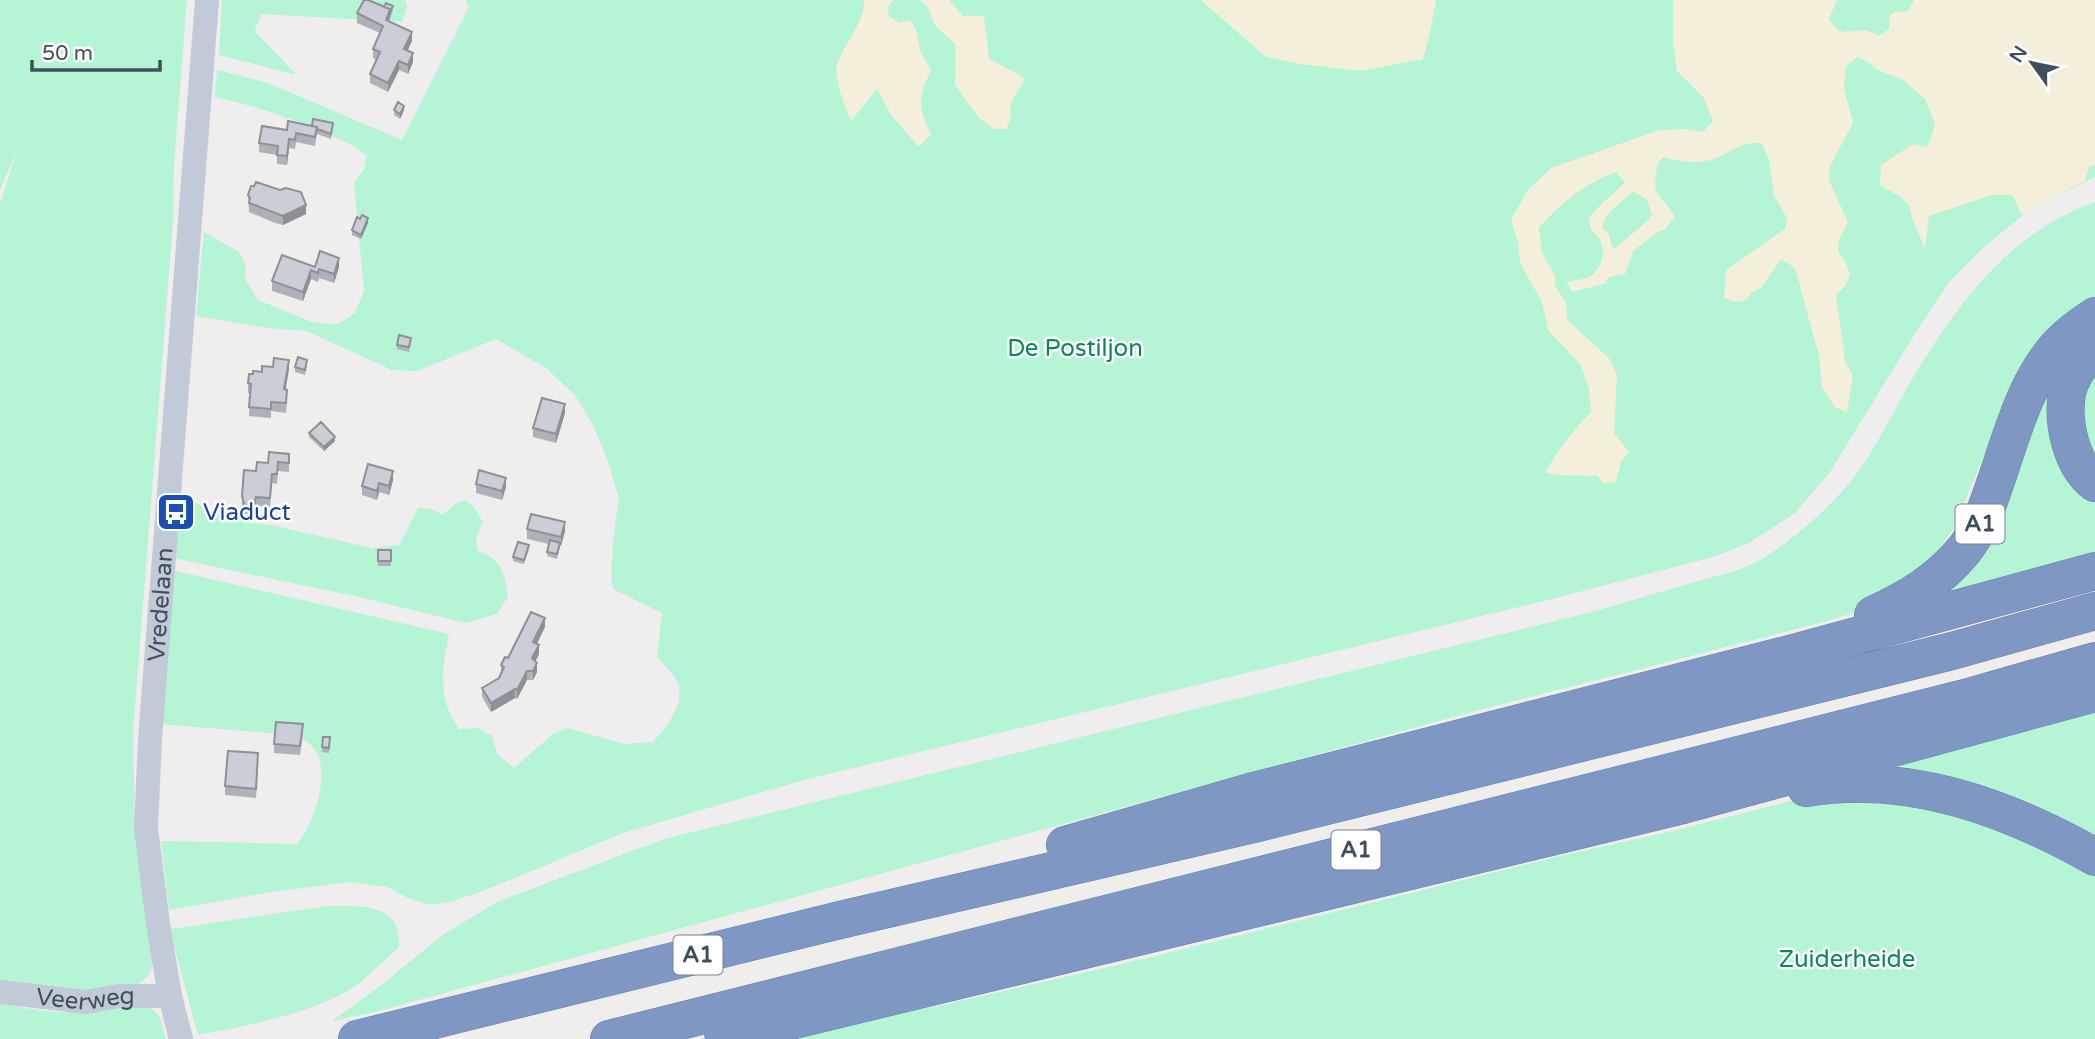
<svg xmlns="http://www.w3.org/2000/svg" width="2095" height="1039" viewBox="0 0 2095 1039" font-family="'Varela Round',sans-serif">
	<rect width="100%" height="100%" fill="#f0eded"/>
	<path fill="#b5f4d5" d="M0 0H187L174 163 173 222 133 732 135 827 153 965 147 977 139 984 121 989 64 994 0 981V204L17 150 0 190Z
		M222 0H405L407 7 402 22 262 14 255 28 256 33 297 75 219 55Z
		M465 0H2095V177L2033 207 1985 246 1949 282 1916 332 1830 472 1795 513 1749 543 1713 557 1548 600 804 780 623 833 483 891 453 901 431 905 408 898 387 887 351 882 271 892 169 910 161 841 297 844C314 824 331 774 315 750 310 742 301 738 293 735L159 724 172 570 449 634C442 669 437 699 459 729L478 728 492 736 497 754 514 768 553 734 568 728 624 744 653 742C667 727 689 699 675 678 670 670 663 664 657 657L662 613 613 589 611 579 613 541 619 499 608 461 593 425 575 395 546 368 496 339 417 371 392 370 306 331 267 328 196 316 204 232 239 252 246 265 245 279 258 300 315 323 338 324 355 313 364 291 354 183 364 169 367 156C357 146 342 140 329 135 292 118 255 106 215 97L217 70 268 83 402 140 469 7Z
		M2095 202V296L2083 303 2005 406 1952 531 1923 571 1883 599 1850 614 1808 626 1483 709 375 1012 332 1021 380 986 444 934 497 902 664 839 1592 612C1626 602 1660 592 1695 582 1716 576 1741 571 1760 560 1791 542 1829 508 1852 480 1873 453 1888 422 1904 393 1951 313 2003 235 2095 202Z
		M2065 361 2095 498V552L1928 597 2019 447Z
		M2095 368V468L2076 427 2088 376Z
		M178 496 240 521 275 526 372 548 399 545 418 508 431 509 443 515 456 503 465 500 473 506 483 522 476 538 478 551C503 560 504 573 508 597L497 614 466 623 359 597 173 558Z
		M2095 711V846L1838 779Z
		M1810 796 1928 803 2095 869V1039H766L947 1004 1152 957 1564 855 1669 832Z
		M328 906C361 906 402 902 399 947 380 964 362 984 340 995 296 1017 245 1026 198 1035L173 942 171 929Z
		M0 1002C25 1009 51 1013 76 1012 96 1011 137 1000 153 1010 162 1016 163 1029 166 1039H0Z"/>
	<path fill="#f4efdb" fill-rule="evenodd" d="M864 0H893L888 7 889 17 900 23 910 20C918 30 917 36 920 49 922 56 928 63 931 71 917 98 918 107 931 134L919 147 891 115 877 89 851 121C845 106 832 77 838 62 846 41 864 23 864 0Z
		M920 0H949L963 16H984L989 59 1025 78 1010 105 1011 119 1006 129H994L978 117 955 85 956 45C950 38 940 32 935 25 929 15 931 6 920 0Z
		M1201 0H1436L1431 29 1423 59 1361 71 1300 64 1266 57Z
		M1673 0H1837L1829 19C1841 40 1850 28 1867 31 1871 32 1875 34 1879 36L1889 29 1890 15 1895 12 1908 11 1914 0H2095V165L2089 167 2085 181 2033 207 2022 215 2012 195H1992L1929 216 1925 249 1912 218 1909 206 1902 198 1880 185 1881 165 1913 144 1928 147 1935 124 1925 99 1902 79 1875 69 1871 64 1858 57 1846 66 1844 88 1853 123 1830 166 1829 180 1848 222 1839 240 1838 252 1845 260 1850 274 1846 285 1836 295 1845 361 1853 376 1847 413 1835 407 1822 388 1819 356 1795 268 1781 259 1761 288 1751 293 1746 300 1736 302 1724 298 1726 270 1785 229 1787 218 1774 196 1769 160 1762 144C1745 139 1729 153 1714 159 1697 164 1680 162 1663 157L1658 163C1651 201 1658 189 1675 217L1664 230 1658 232 1633 251 1625 274 1609 277 1606 283 1572 292 1567 282C1574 280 1583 280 1589 277 1606 267 1608 242 1592 231 1591 230 1589 220 1589 219 1590 213 1618 190 1625 182L1616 172C1587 182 1558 205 1539 228L1542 252 1555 276V286L1566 302 1567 320 1609 358 1617 375 1614 433 1629 452 1621 461 1616 482 1603 483 1597 476 1558 475 1545 472C1558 451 1573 430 1591 412L1589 388 1580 364 1548 330 1542 302 1520 263 1518 243 1511 219 1528 190 1551 168 1660 130 1685 129 1703 132 1713 121 1703 97 1677 71 1673 40ZM1633 191 1647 200 1652 215C1648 222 1621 243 1613 250L1608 232 1603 229C1602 213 1623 202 1633 191Z"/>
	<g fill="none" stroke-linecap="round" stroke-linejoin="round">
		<g stroke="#6982af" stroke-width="38">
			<path id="highway" d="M2095 346C2084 360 2071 374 2067 393 2062 422 2071 465 2095 483
				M1873 615C1907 599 1939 581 1964 550 1981 529 1988 503 1997 478 2013 431 2028 373 2065 339 2074 330 2085 323 2095 316
				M1806 788C1908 771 2007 807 2095 857
				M1065 845 1250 792 1782 656 2095 571
				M723 1033 790 1021 1683 805 2095 693
				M357 1039 840 920 1258 823 1952 651 2095 611
				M609 1039 1965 698 2095 661"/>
		</g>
		<g stroke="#c1cad6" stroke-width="24">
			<path id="s1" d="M0 992 86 1002 119 996H170"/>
			<path id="s2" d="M181 1039 170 996 158 924 146 828 150 739 207 0"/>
		</g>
		<use href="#highway" stroke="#7e97c3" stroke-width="37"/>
	</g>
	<path fill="#afb1b8" d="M393 10 389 21 412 41 408 50 413 62 408 74 399 70 388 92 370 83V74L377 60 373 58V49L380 33 357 23V13Z
		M394 110H404L400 119 394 115Z
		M312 126 333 128 331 139 317 134 315 146 296 142 295 149 289 148 287 165 277 164V155L259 152V143L287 130Z
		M248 195 306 214 283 225 275 223 249 212Z
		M368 223 361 239 352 235V230Z
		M315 267H339L334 283 319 278 318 282 311 279 303 301 272 291V281Z
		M411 342 409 352 397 349V345Z
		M307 364 305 375 295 372V367Z
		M289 369 285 390 287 399 286 413 271 411V418L249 416 250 393H248V383L253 374 262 372Z
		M565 413 556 443 533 437V428Z
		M309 433 335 441 324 451 309 437Z
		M269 452 289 463V472L278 471 277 484 272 483 270 507 256 506 254 514 248 515 244 513 242 505V496L256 471 268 463Z
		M393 480 389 495 379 492 377 500 362 495V486Z
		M476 484 506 487 502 500 476 493Z
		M527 529 565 531 561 546H560L557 559 547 556 549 544 527 539Z
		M378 550H391V566H378Z
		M529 550 524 564 513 561V557Z
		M545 627 537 644 539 654 535 662 537 672 533 680H527L517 699 515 698 491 712 482 697V688L499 678 501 674V665Z
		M303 734 300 755 274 753V744Z
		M323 737H330L329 753 322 752Z
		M258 762 256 798 225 795V786Z"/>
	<path fill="#8e9096" d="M393 6 390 18 386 29V20Z
		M412 32V41L404 58V49Z
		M413 53V62L408 74V65Z
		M399 61V70L388 92V83Z
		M404 106V110L400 119V114Z
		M289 139V148L287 165V156Z
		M306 205V214L283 225V216Z
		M368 218V223L361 239V235Z
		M339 258V267L334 283V274Z
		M311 270V279L303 301V292Z
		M289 360V369L284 399V389Z
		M565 404V413L556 443V434Z
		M335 437V441L324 451V447Z
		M393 471V480L389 495V486Z
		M506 478V487L502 500V491Z
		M379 483V492L377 500V491Z
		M256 497V506L254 514V505Z
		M565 522V531L561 546V537Z
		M545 618V627L533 651V642Z
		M539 645V654L532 668V658Z
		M537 663V672L533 680V671Z
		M527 671V680L517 699V690Z
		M515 689V698L491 712V703Z"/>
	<path fill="#cbced6" stroke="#8e9096" stroke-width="2" d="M364 0H368L390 9 386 20 412 32 404 49 413 53 408 65 399 61 388 83 370 74 380 52 373 49 383 26 357 13Z
		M386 3 393 6 390 12V9L384 7Z
		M398 102 404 106 400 114 394 110Z
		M313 119 333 123 331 134 317 129V127L312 126Z
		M288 121 317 127 315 137 296 133 295 140 289 139 287 156 277 155 278 146 259 143 262 126 287 130Z
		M256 182 280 190 286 188 301 192 306 205 283 216 249 203 250 198 248 195 251 186H254Z
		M362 215 368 218 361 235 352 230 357 217 360 219Z
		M320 251 339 258 334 274 319 269 318 273 311 270 303 292 272 281 282 255 315 267Z
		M399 335 411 338 409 347 397 345Z
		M298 357 307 360 305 370 295 367Z
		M274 358 289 360 284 389 287 390 286 403 271 402V409L249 407 251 384 248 383 249 374H253V371L262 372V366L273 367Z
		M542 398 565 404 556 434 533 428Z
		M321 422 335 437 324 447 309 433Z
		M269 452 289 454V463L278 462 277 474H272L270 498 256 497 254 505 248 506 244 504 242 496 244 470 256 471 257 462 268 463Z
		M368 464 393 471 389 486 379 483 377 491 362 486Z
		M479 470 506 478 502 491 476 484Z
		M531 514 565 522 561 537 527 529Z
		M550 540 560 543 557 554 547 552Z
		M518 542 529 545 524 560 513 557Z
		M378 550H391V561H378Z
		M531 612 545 618 533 642 539 645 532 658 537 663 533 671H527L517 690 515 689 491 703 482 688 499 678 504 667 501 665 505 657 508 658Z
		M276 722 303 724 300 746 274 744Z
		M323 737H330L329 748 322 747Z
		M228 751 258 753 256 789 225 786Z"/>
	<defs>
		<g id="bus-square" transform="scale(2.0125)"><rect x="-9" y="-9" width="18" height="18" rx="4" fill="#1a4fb4" stroke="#fff"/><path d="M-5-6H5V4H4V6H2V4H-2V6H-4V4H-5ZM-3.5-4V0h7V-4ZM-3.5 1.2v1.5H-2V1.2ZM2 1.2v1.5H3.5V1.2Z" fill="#fff"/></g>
	</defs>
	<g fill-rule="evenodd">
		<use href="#bus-square" x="176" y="512"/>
	</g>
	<g text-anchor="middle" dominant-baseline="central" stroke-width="5" stroke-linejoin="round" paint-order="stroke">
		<g fill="#fff" stroke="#7b838e" stroke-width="2">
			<rect x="1955.5" y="504.5" width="49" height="39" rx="5"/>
			<rect x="1331.5" y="830.5" width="49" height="39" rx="5"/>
			<rect x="673.5" y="935.5" width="49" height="39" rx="5"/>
		</g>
		<g font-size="23" font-weight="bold" fill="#434e5d">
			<text x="1980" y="524">A1</text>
			<text x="1356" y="850">A1</text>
			<text x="698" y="955">A1</text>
		</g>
		<g font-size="24" fill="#0b8757" stroke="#fff">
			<text x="1075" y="348">De Postiljon</text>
			<text x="1847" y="959">Zuiderheide</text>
		</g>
		<g font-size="24" fill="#164399" stroke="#fff" text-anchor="start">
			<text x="203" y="512">Viaduct</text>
		</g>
		<g font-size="24" fill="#434e5d" stroke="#fff">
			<text stroke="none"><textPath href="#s2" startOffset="438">Vredelaan</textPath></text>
			<text stroke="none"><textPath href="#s1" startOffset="86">Veerweg</textPath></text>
		</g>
	</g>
	<g transform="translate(2032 63) rotate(303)" stroke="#ffffff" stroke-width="5" paint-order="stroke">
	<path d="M0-5L12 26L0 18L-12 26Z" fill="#434e5d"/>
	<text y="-10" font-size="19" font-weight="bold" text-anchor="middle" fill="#434e5d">N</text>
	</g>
	<path d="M32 60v10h128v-10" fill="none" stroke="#434e5d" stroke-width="3.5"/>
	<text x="42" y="60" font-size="21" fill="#434e5d" stroke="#ffffff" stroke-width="5" paint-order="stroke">50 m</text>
</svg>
